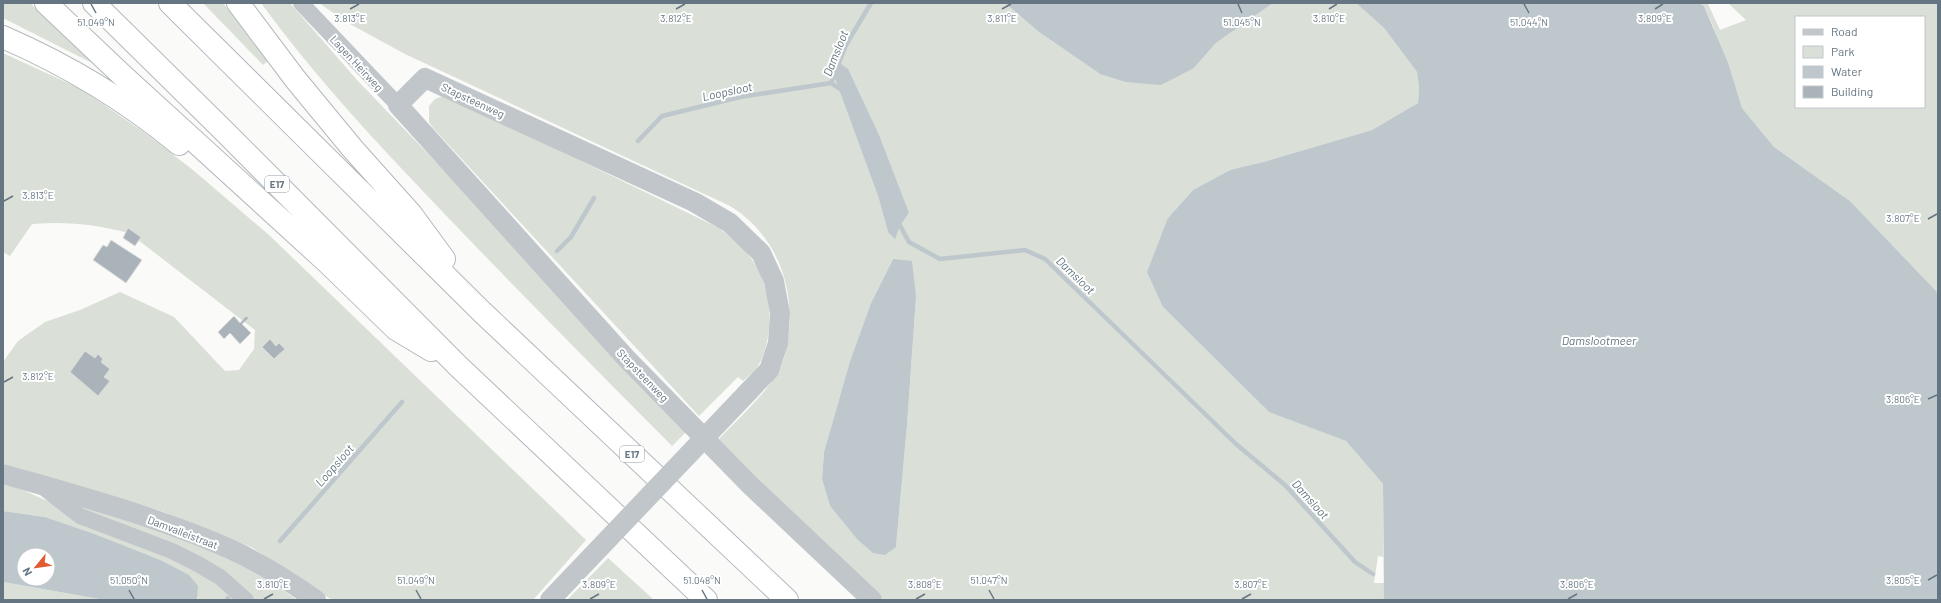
<svg xmlns="http://www.w3.org/2000/svg" width="1941" height="603" viewBox="0 0 1941 603" font-family="Barlow,sans-serif">
	<rect width="100%" height="100%" fill="#fafaf8"/>
	<path fill="#dadfd7" fill-rule="evenodd" d="M3 3H30L94 64 3 18Z
		M203 3H223L268 61 263 65Z
		M261 3H290L357 80 482 210 687 431 672 446C594 367 515 288 438 207 376 142 314 76 261 3Z
		M319 3H1005L1039 32 1100 74 1194 68 1216 43 1273 3H1356L1384 28 1417 72 1419 87 1418 103 1372 130 1267 161 1230 170 1193 190 1168 218 1163 307 1269 412 1346 441 1383 484V557L1378 556 1374 583H1384V600H883L758 481 756 477 719 439C737 420 764 396 777 373 784 363 786 351 788 339 796 287 776 234 730 206L405 54 348 23ZM834 76 909 213 900 226 888 232 878 196ZM893 259 916 297 907 425 896 547 873 553 858 539 830 506 822 479 824 452 850 361 871 303Z
		M1699 3 1708 4 1720 30 1746 20 1728 3H1938V293L1850 201 1774 147 1742 108 1713 26 1704 6ZM1796 17H1924V107H1796Z
		M3 53 81 89 145 133 193 170 269 235 586 540 533 600H332L253 548 164 512 3 464V362L18 341 45 322 80 310 120 292 174 317 225 371 239 370 254 349 255 330 129 233C95 224 66 221 32 224L10 256 3 252Z
		M445 95 719 228C729 236 739 244 747 253 768 279 774 314 766 346 764 354 761 362 756 369 753 373 747 377 743 381L738 377 699 416 433 128 429 122V106L435 99Z
		M3 484 23 490 208 574 237 600H197L198 597 158 559 45 517 3 511Z
		M80 506C157 528 232 553 297 600H252L82 513Z
		M608 558 654 600H567Z
		M3 582 105 600H3Z"/>
	<path fill="#bdc7cc" fill-rule="evenodd" d="M1005 3H1273L1216 43 1194 68 1161 85 1126 82 1100 74 1039 32Z
		M1356 3H1699L1704 6 1728 63 1742 108 1774 147 1850 201 1938 293 1937 600H1384L1383 484 1346 441 1269 412 1163 307 1147 272 1168 218 1193 190 1230 170 1267 161 1372 130 1418 103 1419 87 1417 72 1384 28Z
		M837 61 848 69 879 135 909 213 900 226 895 239 888 232 878 196 834 76Z
		M893 259 912 261 916 297 907 425 896 547 885 555 873 553 858 540 830 506 822 479 824 452 850 361 871 303Z
		M3 511 45 517 94 534 158 559 189 575 198 586 197 600H105L3 582ZM24 555H48V579H24Z"/>
	<g fill="none" stroke-linecap="round" stroke-linejoin="round">
		<path stroke="#bdc7cc" stroke-width="4.5" d="M842 90 831 83 846 45 871 3
			M638 141 662 116 740 97 831 83
			M897 220 909 242 940 259 1025 250 1045 259 1236 444 1285 485 1355 562 1373 574
			M557 251 571 237 594 198
			M280 541 402 402
			M227 600 228 598"/>
	</g>
	<path fill="#aab3b9" stroke="#dcdcda" d="M128 228 141 237 135 246 123 238Z
		M111 240 142 260 126 283 93 260 103 245 107 247Z
		M234 316 240 323 246 316 249 318 242 324 251 333 240 344 230 333 224 339 218 332Z
		M270 339 276 346 279 343 285 349 274 359 262 347Z
		M85 351 95 358 98 354 103 359 101 362 110 369 104 377 110 381 98 396 70 372Z"/>
	<g fill="none" stroke-linecap="round" stroke-linejoin="round">
		<g stroke="#b4b9bd" stroke-width="24">
			<path id="motorway" d="M46 3 122 75 327 262 396 329 431 350
				M94 3 225 132 458 366 706 600
				M170 3 482 312 787 600
				M238 3 296 80 352 148 411 214 444 259
				M3 37C65 64 127 101 179 144"/>
		</g>
		<path stroke="#c1c6ca" stroke-width="16" d="M301 3 398 105
			M44 488 80 516 172 551 198 564 220 577 246 600"/>
		<path stroke="#c1c6ca" stroke-width="20" d="M749 391 769 370 778 343 780 313 774 281 761 253 730 223 694 202 425 78 398 105 626 358 750 485 872 600
			M3 474C79 496 158 517 230 549 260 563 289 581 316 600"/>
		<use href="#motorway" stroke="#fff" stroke-width="22"/>
		<path stroke="#c1c6ca" stroke-width="20" d="M550 600 749 391"/>
	</g>
	<path fill="none" stroke="#657582" stroke-width="1.5" d="M91 4 96 13M1238 4 1242 13M1524 4 1529 13M350 9 359 4M676 9 685 4M1002 9 1011 4M1329 9 1337 4M1655 9 1663 4M4 201 13 196M1928 219 1937 214M4 382 13 377M1928 399 1937 395M1928 580 1937 575M129 590 134 599M416 590 421 599M702 590 707 599M989 590 994 599M264 599 273 594M590 599 599 594M916 599 925 594M1242 599 1251 594M1568 599 1577 594"/>
	<g text-anchor="middle" dominant-baseline="central" stroke-width="4" stroke-linejoin="round" paint-order="stroke">
		<g fill="#fff" stroke="#939ea8" stroke-width="1">
			<rect x="265" y="176" width="24" height="16" rx="3"/>
			<rect x="620" y="446" width="24" height="16" rx="3"/>
		</g>
		<g font-size="10" font-weight="bold" fill="#657582">
			<text x="277" y="184">E17</text>
			<text x="632" y="454">E17</text>
		</g>
		<g font-size="11" fill="#657582" stroke="#fff">
			<text transform="translate(357 63) rotate(47)">Lagen Heirweg</text>
			<text transform="translate(473 100) rotate(25)">Stapsteenweg</text>
			<text transform="translate(643 375) rotate(46)">Stapsteenweg</text>
			<text transform="translate(183 532) rotate(21)">Damvalleistraat</text>
		</g>
		<g font-size="12" font-style="italic" fill="#60747c" stroke="#fff">
			<text transform="translate(835 53) rotate(-68)">Damsloot</text>
			<text transform="translate(727 91) rotate(-12)">Loopsloot</text>
			<text transform="translate(1076 275) rotate(44)">Damsloot</text>
			<text x="1599" y="340">Damslootmeer</text>
			<text transform="translate(334 465) rotate(-49)">Loopsloot</text>
			<text transform="translate(1311 499) rotate(48)">Damsloot</text>
		</g>
	</g>
	<g font-size="10" text-anchor="middle" fill="#657582" stroke="#fff" stroke-width="4" stroke-linejoin="round" paint-order="stroke">
		<text x="350" y="22">3.813°E</text>
		<text x="676" y="22">3.812°E</text>
		<text x="1002" y="22">3.811°E</text>
		<text x="1329" y="22">3.810°E</text>
		<text x="1655" y="22">3.809°E</text>
		<text x="96" y="26">51.049°N</text>
		<text x="1242" y="26">51.045°N</text>
		<text x="1529" y="26">51.044°N</text>
		<text x="38" y="199">3.813°E</text>
		<text x="1903" y="222">3.807°E</text>
		<text x="38" y="380">3.812°E</text>
		<text x="1903" y="403">3.806°E</text>
		<text x="1903" y="584">3.805°E</text>
		<text x="129" y="584">51.050°N</text>
		<text x="416" y="584">51.049°N</text>
		<text x="702" y="584">51.048°N</text>
		<text x="989" y="584">51.047°N</text>
		<text x="273" y="588">3.810°E</text>
		<text x="599" y="588">3.809°E</text>
		<text x="925" y="588">3.808°E</text>
		<text x="1251" y="588">3.807°E</text>
		<text x="1577" y="588">3.806°E</text>
	</g>
	<rect width="1941" height="603" fill="none" stroke="#657582" stroke-width="8"/>
	<rect x="1795" y="16" width="130" height="92" fill="#ffffff" stroke="#c1c8cd"/>
	<rect x="1803" y="29" width="20" height="6" fill="#c1c6ca" stroke="#c1c8cd"/>
	<text x="1831" y="36" font-size="12" fill="#657582">Road</text>
	<rect x="1803" y="46" width="20" height="12" fill="#dadfd7" stroke="#c1c8cd"/>
	<text x="1831" y="56" font-size="12" fill="#657582">Park</text>
	<rect x="1803" y="66" width="20" height="12" fill="#bdc7cc" stroke="#c1c8cd"/>
	<text x="1831" y="76" font-size="12" fill="#657582">Water</text>
	<rect x="1803" y="86" width="20" height="12" fill="#aab3b9" stroke="#c1c8cd"/>
	<text x="1831" y="96" font-size="12" fill="#657582">Building</text>
	<g transform="translate(36 567) rotate(241)"><circle r="19" fill="#ffffff" stroke="#c1c8cd"/>
	<path d="M0-3L7 15L0 10L-7 15Z" fill="#e15d31"/>
	<text y="-6" font-size="11" font-weight="bold" text-anchor="middle" fill="#657582">N</text>
	</g>
</svg>
